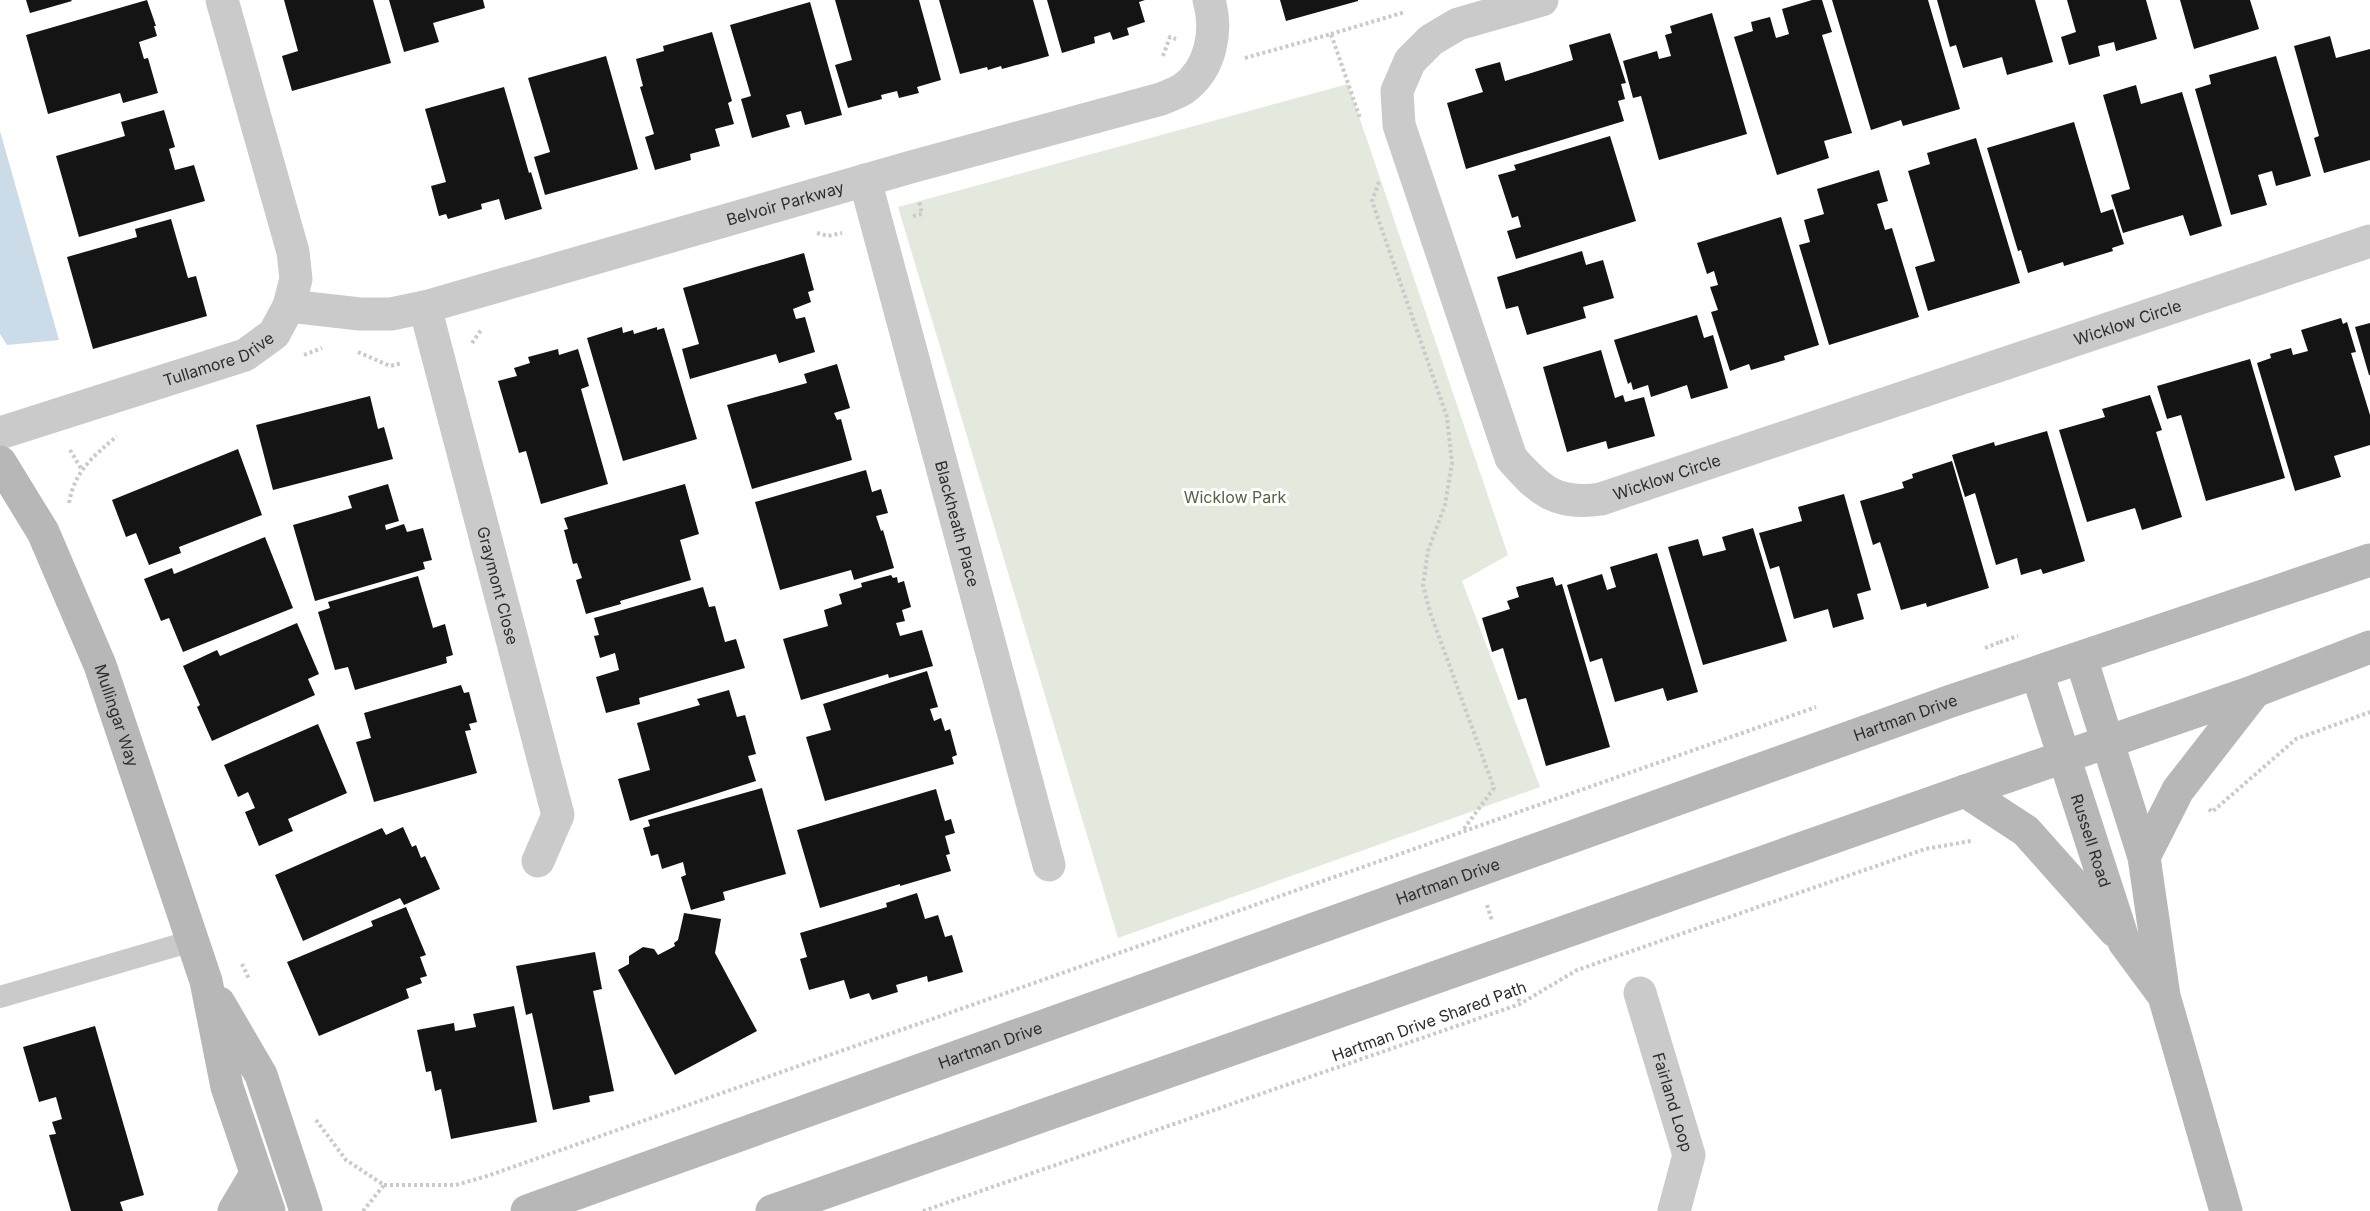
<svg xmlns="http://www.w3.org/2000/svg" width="2370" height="1211" viewBox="0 0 2370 1211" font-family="Inter,sans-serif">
	<rect width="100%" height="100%" fill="#fff"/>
	<path fill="#e3e9dd" d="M1348 84 1508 555 1462 581 1540 787 1118 938 898 207Z"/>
	<path fill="#cbdbe7" d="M0 131 59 340 7 345 0 334Z"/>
	<path fill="#141414" d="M26 0H71L72 1 30 13Z
		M147 0 156 26H154L157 36 139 42 144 59 148 58 158 93 123 103 120 93 48 114 26 35Z
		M284 0H373L391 63 292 91 282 56 298 51Z
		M389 0H483L485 8 433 23 439 42 404 52Z
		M835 0H919L941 80 917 87 919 93 899 98 897 91 881 95 882 99 848 108 835 65 852 60Z
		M939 0H1033L1049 56 1002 69 1001 66 988 70 987 67 960 74Z
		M1047 0H1145L1139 2 1145 22 1127 28 1129 35 1113 40 1110 32 1094 37 1095 43 1062 53Z
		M1280 0H1358V1L1286 21Z
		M1812 0H1822L1832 32 1822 35 1852 133 1824 141 1829 158 1777 175 1734 37 1753 31 1751 22 1770 17 1776 38 1789 34 1782 9Z
		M1832 0H1928L1960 109 1903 126 1901 120 1871 130Z
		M1937 0H2035L2053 62 2007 75 2002 57 1963 68 1956 45 1950 47Z
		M2067 0H2146L2157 39 2116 51 2114 42 2098 46 2100 56 2069 65 2061 37 2076 32Z
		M2180 0H2250L2259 29 2194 49Z
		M810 2 842 115 805 125 801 111 786 115 790 127 752 138 741 99 751 96 730 25Z
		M1712 13 1747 134 1659 160 1641 96 1633 98 1623 61 1657 51 1659 59 1671 56 1665 35 1672 33 1670 26Z
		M712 32 732 101 728 103 734 124 715 129 720 146 690 154 691 160 655 170 645 137 654 134 640 87 643 86 636 59 664 51 663 46Z
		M1610 33 1626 83 1621 84 1625 99 1618 101 1624 121 1466 169 1447 103 1483 92 1475 69 1500 62 1505 81 1573 60 1569 45Z
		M2330 36 2336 58 2370 49V160L2324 173 2314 138 2319 136 2294 46Z
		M606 56 638 169 545 195 534 157 550 152 528 78Z
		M2276 56 2311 176 2276 186 2272 171 2258 175 2267 205 2231 215 2195 89 2211 84 2209 75Z
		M2136 85 2141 104 2182 92 2222 226 2190 236 2183 215 2123 233 2111 195 2130 189 2103 95Z
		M504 87 529 173 531 172 542 209 505 220 499 199 481 204 482 209 448 219 446 214 439 216 431 186 446 182 425 109Z
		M164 110 175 147 169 149 175 170 194 165 205 201 79 237 56 156 125 136 121 122Z
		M2074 122 2101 213 2113 209 2124 244 2112 248 2113 251 2064 266 2063 262 2028 273 2021 250 2018 251 1987 148Z
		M1610 136 1636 221 1516 259 1507 231 1521 227 1518 216 1512 218 1498 175 1516 170 1514 165Z
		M1976 138 2020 283 1928 311 1915 267 1935 261 1908 171 1930 164 1927 153Z
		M1879 170 1888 201 1877 204 1885 230 1892 228 1919 317 1829 345 1799 245 1810 242 1804 220 1824 214 1817 189Z
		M1781 217 1819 345 1784 356 1785 360 1751 370 1749 364 1730 371 1711 312 1718 310 1710 287 1718 285 1714 271 1707 274 1697 243Z
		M171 219 188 278 196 276 207 316 93 349 67 257 137 237 135 229Z
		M1582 251 1586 265 1603 260 1614 298 1583 307 1586 318 1527 335 1518 306 1506 309 1497 277Z
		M804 253 814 290 808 292 811 302 793 309 796 319 805 317 815 352 779 363 776 354 690 379 682 349 699 344 683 288Z
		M1697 315 1704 338 1713 335 1728 388 1691 399 1687 385 1651 397 1648 385 1633 390 1631 382 1628 384 1614 340Z
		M2341 318 2343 324 2347 322 2356 352 2351 353 2370 415V445L2334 456 2341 477 2295 491 2257 363 2271 358 2270 354 2291 348 2293 355 2308 351 2301 330Z
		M2370 323V375H2369L2355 327Z
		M622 327 623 333 633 330 634 334 657 327V330L664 328 697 439 623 461 587 338Z
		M558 349 559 355 578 349 589 386 581 389 608 484 541 504 526 451 519 453 498 381 517 376 514 368 530 363 528 357Z
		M1601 350 1615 398 1623 395 1625 402 1644 397 1655 436 1608 449 1606 441 1567 452 1543 367Z
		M2250 359 2285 478 2206 501 2181 415 2167 419 2157 386Z
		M837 364 850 408 834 413 837 420 841 419 852 460 752 489 727 405 807 383 804 374Z
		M2150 395 2162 430 2156 432 2182 517 2142 530 2135 508 2087 522 2059 430 2105 417 2102 409Z
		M370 396 378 429 384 427 393 459 273 490 256 425Z
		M2047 431 2085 561 2043 574 2041 569 2021 575 2017 558 1996 565 1975 493 1965 497 1952 455 1994 442 1995 446Z
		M238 449 262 515 179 547 181 553 149 565 136 533 126 537 112 500Z
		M1952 461 1989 588 1927 607 1926 603 1901 610 1880 542 1873 545 1860 501 1904 488 1902 482 1913 478 1912 474Z
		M866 470 872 492 881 489 888 513 876 516 881 531 883 530 894 568 854 580 851 570 780 590 755 502Z
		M388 484 399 521 385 525 386 530 404 524 407 532 423 528 432 560 423 562 425 569 315 601 293 525 352 508 348 496Z
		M685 484 699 534 680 540 691 580 620 601 621 604 586 614 576 580 582 578 577 563 573 564 564 530 568 529 564 518Z
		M1844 494 1871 590 1857 594 1864 619 1833 628 1828 609 1794 619 1779 566 1770 569 1759 533 1802 521 1798 507Z
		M1753 528 1787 641 1703 665 1668 547 1698 539 1703 556 1726 550 1722 537Z
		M265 537 293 608 183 652 169 618 161 621 144 579 172 568 174 574Z
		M1657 553 1698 692 1667 701 1663 688 1615 702 1602 658 1590 662 1567 585 1602 574 1607 590 1616 587 1610 567Z
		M891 575 893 578 897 577 898 583 904 581 911 607 902 610 905 621 896 623 900 636 922 630 933 666 889 678 888 674 801 700 783 639 828 626 824 610 842 604 839 594 862 587 861 583Z
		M418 576 433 628 445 624 453 655 446 657 447 663 355 690 348 667 335 670 318 612 330 608 328 602Z
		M1553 577 1556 586 1562 584 1610 747 1546 766 1526 698 1518 700 1503 648 1492 652 1482 618 1510 609 1507 601 1519 597 1516 587Z
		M703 587 709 607 715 606 725 642 736 639 745 668 639 698 640 704 606 713 596 677 619 670 615 653 600 658 594 636 599 635 594 618Z
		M297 623 319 674 308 679 315 695 212 741 197 707 200 705 183 666 217 650 220 656Z
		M927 671 938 707 930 709 934 721 941 718 945 731 950 729 957 755 952 757 954 764 825 801 806 737 831 730 823 704Z
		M461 685 464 693 469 692 477 722 469 724 471 730 465 731 477 773 374 802 356 742 371 738 364 713Z
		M729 690 737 717 745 715 756 754 748 756 756 781 630 821 618 779 650 770 637 723 700 705 697 699Z
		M318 724 347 793 288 819 293 831 259 846 245 812 255 808 248 792 238 797 224 765Z
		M762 788 786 874 723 892 725 900 691 910 681 877 686 875 683 862 662 869 658 854 651 856 643 828 650 826 648 820Z
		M936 789 945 821 951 819 955 833 945 836 950 854 946 855 951 871 900 886V884L820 908 797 830Z
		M403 827 412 847 416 845 421 858 425 856 440 889 404 905 400 898 303 941 275 875 382 828 386 835Z
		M917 893 925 919 938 915 945 937 952 935 963 972 928 982 927 976 896 985 898 992 872 1000 869 993 850 999 844 980 809 990 800 959 807 957 800 933 887 907 886 903Z
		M406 907 426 955 420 957 427 976 420 978 422 983 406 989 409 998 319 1036 287 962 373 926 371 921Z
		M684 913 721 919 715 953 757 1031 675 1075 618 970 629 964V956L643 947 654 949 658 955 675 946 674 943 678 940Z
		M595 952 602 989 593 991 614 1091 589 1096 590 1102 553 1110 532 1013 526 1015 516 966Z
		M514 1006 537 1122 451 1139 441 1089 435 1091 431 1071 426 1072 417 1030 454 1023 455 1031 476 1027 473 1014Z
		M95 1026 144 1195 120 1202 123 1211H71L49 1135 56 1134 52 1122 62 1119 56 1097 39 1102 23 1047Z"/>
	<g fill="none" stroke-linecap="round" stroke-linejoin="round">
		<path stroke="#cacaca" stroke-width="4" stroke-dasharray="3 3" stroke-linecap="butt" d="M1331 34 1405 12
			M1163 56 1170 37 1176 39
			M1245 58 1331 34 1360 118
			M1379 182 1372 201 1447 417 1452 463 1445 505 1428 551 1423 585 1430 612 1494 788 1463 830
			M913 216 922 214 919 201
			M817 233 828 236 842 233
			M472 343 481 330
			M358 352 390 366 402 363
			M304 355 322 348
			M70 450 82 470
			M69 503C75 470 93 457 117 436
			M2000 642 2018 636
			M1985 648 2000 642
			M2209 809 2212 812 2296 739 2370 712
			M1487 905 1492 921
			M242 964 249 979
			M1515 987 1520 1004
			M316 1120 346 1160 384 1185 363 1211
			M384 1185H456L487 1176 1816 707
			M923 1211 1520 1004 1577 970 1925 849 1971 841"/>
		<path stroke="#cacaca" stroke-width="22" d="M0 997 192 941"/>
		<g stroke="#cacaca" stroke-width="33">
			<path id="s1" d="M1542 0 1458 24 1431 40 1410 61 1397 91 1399 125 1511 458C1539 490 1556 506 1601 499L2370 241"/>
			<path id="s2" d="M865 180 1049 865"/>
			<path id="s3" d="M289 306 360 314H391L425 307 911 167 1161 99C1168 96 1177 93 1183 89 1211 69 1218 31 1209 0"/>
			<path id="s4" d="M425 307 558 815 538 861"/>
			<path id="s5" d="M0 433 245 355 274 334 289 306 296 279 293 252 222 0"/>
			<path id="s6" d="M1640 993 1689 1155 1674 1211"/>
		</g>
		<g stroke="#b7b7b7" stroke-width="33">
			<path id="s7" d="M0 462 43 532 100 665 206 981 227 1087 269 1211"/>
			<path d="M2081 658 2144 857 2164 996 2226 1211"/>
			<path id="s8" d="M2037 673 2124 942 2161 992"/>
			<path d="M1965 791 2026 831 2115 931"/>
			<path d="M2144 857 2178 790 2255 691"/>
			<path d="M219 1003 261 1075 306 1211"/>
			<path d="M234 1211 256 1174"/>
			<path id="s9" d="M527 1211 1951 701 2370 560"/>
			<path d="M772 1211 1965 791 2255 691 2370 647"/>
		</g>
	</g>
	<g text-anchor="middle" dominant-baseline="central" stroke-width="6" stroke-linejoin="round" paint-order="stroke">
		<g font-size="16" fill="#2d2d2d" stroke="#fff">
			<text stroke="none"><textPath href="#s3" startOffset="512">Belvoir Parkway</textPath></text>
			<text stroke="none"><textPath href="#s1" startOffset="1227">Wicklow Circle</textPath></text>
			<text stroke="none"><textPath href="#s5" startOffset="231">Tullamore Drive</textPath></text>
			<text stroke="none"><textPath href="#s1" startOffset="741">Wicklow Circle</textPath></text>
			<text stroke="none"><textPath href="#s2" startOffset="356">Blackheath Place</textPath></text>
			<text stroke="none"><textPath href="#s4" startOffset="288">Graymont Close</textPath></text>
			<text stroke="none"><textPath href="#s7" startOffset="280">Mullingar Way</textPath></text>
			<text stroke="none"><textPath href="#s9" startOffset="1464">Hartman Drive</textPath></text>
			<text stroke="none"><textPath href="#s8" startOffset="176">Russell Road</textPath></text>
			<text stroke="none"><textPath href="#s9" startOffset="978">Hartman Drive</textPath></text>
			<text transform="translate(1429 1021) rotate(-20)">Hartman Drive Shared Path</text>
			<text stroke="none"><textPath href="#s9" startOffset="492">Hartman Drive</textPath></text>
			<text stroke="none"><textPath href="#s6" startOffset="114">Fairland Loop</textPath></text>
		</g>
		<g font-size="16" fill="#4f6341" stroke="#fff">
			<text x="1235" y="497">Wicklow Park</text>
		</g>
	</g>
</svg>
